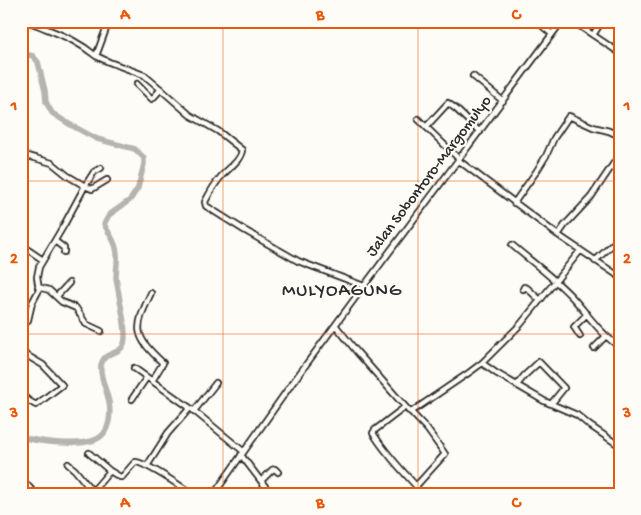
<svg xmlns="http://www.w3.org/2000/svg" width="641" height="515" viewBox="0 0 641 515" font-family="'Gochi Hand',sans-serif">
	<rect width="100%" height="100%" fill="#fdfcf7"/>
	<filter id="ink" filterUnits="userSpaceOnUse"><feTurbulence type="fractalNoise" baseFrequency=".02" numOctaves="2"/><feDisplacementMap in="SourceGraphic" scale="10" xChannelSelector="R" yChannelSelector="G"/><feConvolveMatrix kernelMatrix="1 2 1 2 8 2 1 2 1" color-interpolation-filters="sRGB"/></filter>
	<g filter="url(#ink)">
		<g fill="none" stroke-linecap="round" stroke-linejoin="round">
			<path stroke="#b5b4b1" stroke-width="5.5" d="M21 53 33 56 38 62 45 91 46 102 52 113 69 124 97 139 135 149 144 158V164L138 188 130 200 109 215 104 224C108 232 114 239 116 248 119 258 116 268 116 278 117 286 119 293 120 301 122 310 128 338 123 346 117 356 105 350 101 365 99 375 107 391 109 402 111 414 110 433 97 439 80 447 39 442 21 437"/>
			<g stroke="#2b2b2b" stroke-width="8">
				<path id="minor" d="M24 21C32 22 39 26 47 29 67 37 80 43 96 56
					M109 21 96 56 109 62 144 75 157 86 190 115 218 131 242 150C241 161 227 169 220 178 214 185 209 194 205 202L206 206 244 230 298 261 364 286
					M536 21 552 34
					M572 21 620 53
					M593 35 602 21
					M473 76 503 101
					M137 84 152 99 153 98 161 89
					M418 119 459 159
					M426 127 448 103 456 109 480 132
					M21 154 52 163 68 176 85 186 64 225 39 267 37 277 39 290 32 303 28 320 21 329
					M458 160 558 235 620 277
					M21 164 27 156
					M101 168 94 172 85 186 92 189 107 180
					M514 203 536 172 546 156 554 138 569 116 593 127 609 131 620 136
					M558 235 565 225 591 197 620 154
					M55 241 64 248V252
					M21 245 43 260
					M512 245C532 262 553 277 571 296 587 313 600 334 620 347
					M595 261 614 243
					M38 287 49 290 62 302 76 308 86 324 101 331
					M523 289 524 287 527 288 540 300
					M151 293C134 329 133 335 163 363L152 381
					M57 296 69 283
					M336 326 357 352 409 411 411 412 470 372 482 363 520 325 580 251
					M580 336 574 327 587 314
					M594 348 606 336
					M21 352 43 365 62 385 36 405 29 401 21 394
					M482 363 496 373 544 401 577 415 589 425 620 446
					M134 368 193 410 243 451
					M517 385 524 376 539 362 564 388 551 404
					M132 399 147 377
					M405 407 375 430 373 433C385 453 401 469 416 486L445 454 427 429 411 412
					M194 411 216 383
					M89 453 110 471 120 477H122L135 462C146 462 181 487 193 494
					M241 455 271 494
					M68 464 75 470 92 491
					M147 466 168 433 190 408
					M21 478 35 494
					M261 481 272 470 275 469 278 472
					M416 486 421 494
					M91 493 110 471
					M214 494 288 389 364 286 562 21"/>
			</g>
			<use href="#minor" stroke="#fdfcf7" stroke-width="4.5"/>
		</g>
	</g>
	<path fill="none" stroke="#e8590c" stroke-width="1" stroke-opacity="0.55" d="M223 21V494M418 21V494M21 181H620M21 334H620"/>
	<g text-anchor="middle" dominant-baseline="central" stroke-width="4.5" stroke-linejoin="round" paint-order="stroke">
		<g font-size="16" fill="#2b2b2b" stroke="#fdfcf7">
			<text transform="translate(430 177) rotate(-53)">Jalan Sobontoro-Margomulyo</text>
		</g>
		<g font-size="19" letter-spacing="1" fill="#2b2b2b" stroke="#fdfcf7">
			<text x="342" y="291">MULYOAGUNG</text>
		</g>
	</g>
	<rect width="641" height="515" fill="none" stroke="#fdfcf7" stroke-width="55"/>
	<rect x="28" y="28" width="586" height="460" fill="none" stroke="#e8590c" stroke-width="2"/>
	<g font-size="16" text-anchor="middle" font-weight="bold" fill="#e8590c">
		<text x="125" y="19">A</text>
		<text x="320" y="19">B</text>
		<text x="516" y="19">C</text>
		<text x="14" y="110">1</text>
		<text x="627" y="110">1</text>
		<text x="14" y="263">2</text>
		<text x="627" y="263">2</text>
		<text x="14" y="417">3</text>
		<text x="627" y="417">3</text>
		<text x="125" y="507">A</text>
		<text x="320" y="507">B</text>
		<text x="516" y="507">C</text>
	</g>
</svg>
